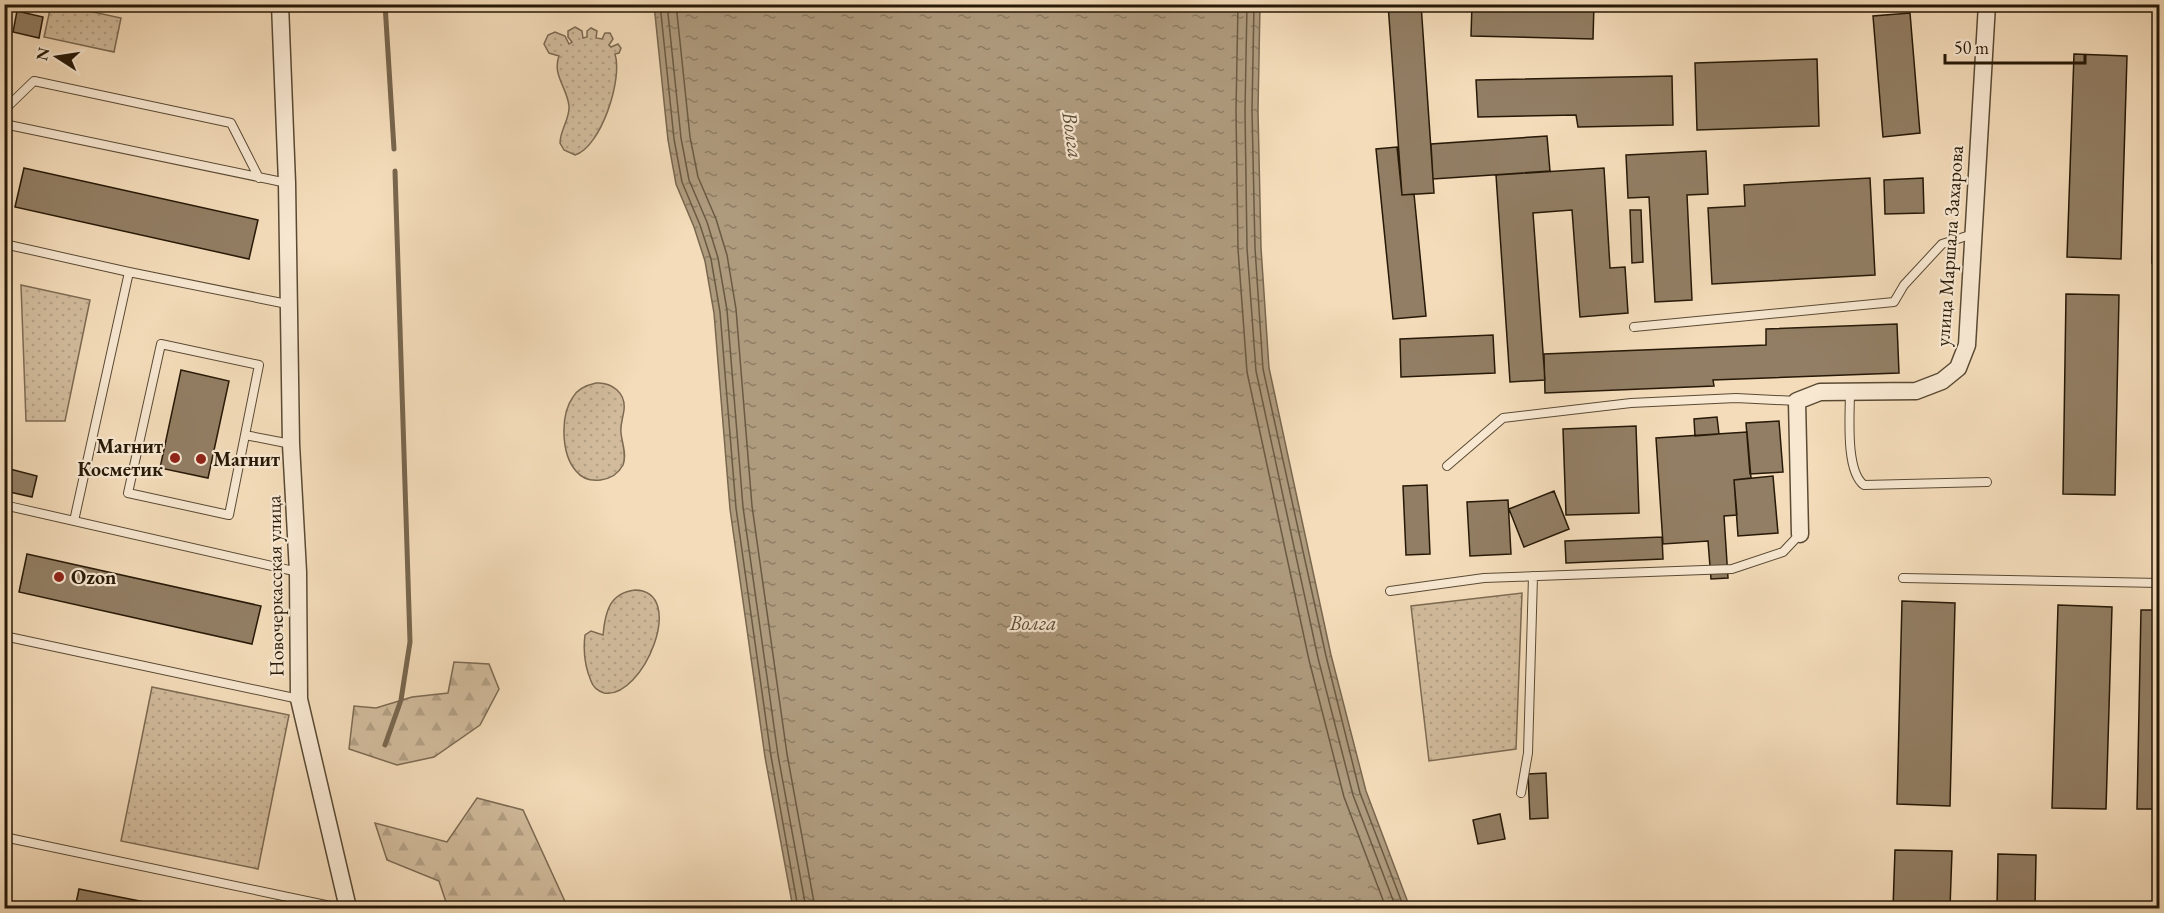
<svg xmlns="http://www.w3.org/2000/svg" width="2164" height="913" viewBox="0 0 2164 913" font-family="'EB Garamond',serif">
	<defs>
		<pattern id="forest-firs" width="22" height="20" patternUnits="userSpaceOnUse" patternTransform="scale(1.5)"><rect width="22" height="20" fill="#d1bb9c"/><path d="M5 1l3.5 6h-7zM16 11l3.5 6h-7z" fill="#b3a085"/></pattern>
		<pattern id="park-dots" width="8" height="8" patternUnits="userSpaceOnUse" patternTransform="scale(1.5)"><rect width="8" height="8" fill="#d1bb9c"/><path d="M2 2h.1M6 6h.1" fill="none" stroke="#b3a085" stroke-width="1.8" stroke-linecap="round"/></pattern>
		<pattern id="water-ripples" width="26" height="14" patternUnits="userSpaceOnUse" patternTransform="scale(1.5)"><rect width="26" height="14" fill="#ae9a7d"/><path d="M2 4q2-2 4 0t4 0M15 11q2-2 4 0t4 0" fill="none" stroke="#8e7d64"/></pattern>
	</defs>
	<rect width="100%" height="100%" fill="#f4dcba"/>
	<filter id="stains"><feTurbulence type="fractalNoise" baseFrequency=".00333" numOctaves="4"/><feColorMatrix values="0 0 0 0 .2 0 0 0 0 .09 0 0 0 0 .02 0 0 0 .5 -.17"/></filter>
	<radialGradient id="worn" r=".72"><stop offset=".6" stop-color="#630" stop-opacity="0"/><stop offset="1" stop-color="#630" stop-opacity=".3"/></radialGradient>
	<path fill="url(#forest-firs)" stroke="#7c6a52" stroke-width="1.5" d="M454 662 489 664 499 689 480 725 434 757 397 765 349 749 354 706 376 708 412 697 448 693Z
		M477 798 523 810 568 908H448L439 881 387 860 375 823 447 842Z"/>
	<path fill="url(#park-dots)" stroke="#7c6a52" stroke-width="1.5" d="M51 5H61L121 18 114 52 44 37Z
		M575 27 582 31 583 38 587 37V31L591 28 597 31 596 38 602 39 605 33H610L613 39 609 45 611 47 618 44 621 48 619 53 615 54C623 79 601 147 575 155L564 150 560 143C560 130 570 119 569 106 567 87 552 75 559 56L549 53 544 44 548 35 555 32 565 36 569 44 572 42 568 37V31Z
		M21 285 90 300 65 421H26Z
		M596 383C612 382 626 393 624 410 623 418 620 425 621 433 622 443 627 455 623 465 614 482 588 486 576 471 561 454 560 415 573 397 578 388 587 385 596 383Z
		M635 590C688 591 643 700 604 693 598 691 593 687 591 681 585 667 583 651 585 635L591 631 603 635C605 613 609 593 635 590Z
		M1522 593 1516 749 1429 761 1411 606Z
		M152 687 289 715 258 869 121 841Z"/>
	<path fill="url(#water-ripples)" stroke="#78664e" stroke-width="1.5" d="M654 5H1260L1258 111 1261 248 1269 368 1331 655 1366 791 1410 908H793L765 757 730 509 714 313 705 261 694 227 676 184 668 140Z"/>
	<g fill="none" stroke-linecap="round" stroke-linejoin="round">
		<path stroke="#6a5a42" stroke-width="1.5" d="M660 4 674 139 682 182 700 225 711 259 720 312 736 508 771 756 798 908
			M667 4 681 138 689 180 707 222 718 258 727 310 743 507 778 755 806 908
			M676 4 690 137 698 177 716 219 727 255 736 309 752 506 787 754 815 908
			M1238 4 1236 111 1238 249 1247 372 1309 660 1344 797 1386 908
			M1247 4 1245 111 1247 248 1256 371 1318 658 1353 795 1396 908
			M1254 4 1252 111 1255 248 1263 369 1326 656 1360 793 1404 908"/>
		<path stroke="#78664e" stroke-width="5" d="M385 4 394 149
			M385 745 401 700 410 642 395 171"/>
	</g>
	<path fill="#927e64" stroke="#271907" stroke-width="1.5" d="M1388 4H1421L1434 193 1402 195Z
		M1472 4H1594L1593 39 1471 36Z
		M17 11 43 17 39 38 13 32Z
		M1910 13 1920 133 1883 137 1873 16Z
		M2074 54 2127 56 2121 259 2067 257Z
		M1817 59 1819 126 1697 130 1695 63Z
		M2156 61H2160V263H2152Z
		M1672 76 1673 125 1578 127 1576 115 1478 117 1476 80Z
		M1547 136 1550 171 1433 179 1431 144Z
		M1397 147 1402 195 1414 194 1426 316 1393 319 1376 149Z
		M1706 151 1708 194 1687 195 1692 300 1655 302 1649 197 1628 198 1626 155Z
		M24 168 258 220 249 259 15 207Z
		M1604 168 1610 268 1625 267 1628 313 1580 317 1572 210 1533 213 1545 380 1510 382 1496 175Z
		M1870 178 1875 275 1712 284 1708 208 1745 206 1744 185Z
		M1923 178 1924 213 1885 214 1884 180Z
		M1630 210H1641L1643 262 1632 263Z
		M2066 294 2119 295 2115 495 2063 494Z
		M1897 324 1899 373 1713 380 1714 386 1545 393 1544 354 1766 345V329Z
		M2160 331V498H2155Z
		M1493 335 1495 373 1401 377 1400 339Z
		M181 370 229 381 208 478 160 468Z
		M1717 417 1719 434 1695 436 1694 419Z
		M1779 421 1783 472 1750 474 1746 423Z
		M1636 426 1639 513 1566 515 1563 429Z
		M1747 432 1751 478 1734 480 1737 515 1724 516 1728 578 1711 579 1708 541 1663 544 1656 438Z
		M10 469 37 476 32 497 5 491Z
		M1773 476 1778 533 1738 536 1734 480Z
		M1427 485 1430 554 1406 555 1403 486Z
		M1554 491 1569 529 1524 547 1509 509Z
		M1508 500 1511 554 1470 556 1467 502Z
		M1662 537 1663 559 1566 563 1565 541Z
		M27 554 261 606 252 644 19 592Z
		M1902 601 1955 603 1950 806 1897 804Z
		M2058 605 2112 607 2106 809 2052 808Z
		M2141 610H2160V809H2137Z
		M1546 773 1548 818 1530 819 1528 774Z
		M1500 814 1505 839 1478 844 1473 820Z
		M1895 850 1952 851 1950 908H1893Z
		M1998 854 2036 855 2035 908H1997Z
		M79 889 175 908H75Z"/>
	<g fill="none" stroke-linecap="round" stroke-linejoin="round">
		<g stroke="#5a4a34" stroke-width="10">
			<path id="service" d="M4 110 34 81 231 123 259 178
				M4 124 287 183
				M4 244 129 272 287 304
				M1634 327 1894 302 1904 285 1942 244 1973 234
				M161 344 259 365 229 515 128 493Z
				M1850 391C1850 414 1845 471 1864 485L1987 482
				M245 435 291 444
				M1447 466 1503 418 1631 403 1736 398 1797 401
				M4 505 298 572
				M74 521 129 272
				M1903 578 2160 583
				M1390 591 1484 578 1732 569 1783 552 1800 534
				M4 636 299 699
				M1521 793 1528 753 1533 576
				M4 837 340 908"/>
		</g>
		<g stroke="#5a4a34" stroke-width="19">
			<path id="minor" d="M280 4 287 183 291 444 298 572 299 699 348 908
				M1800 534 1797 401 1820 392 1916 391 1942 381 1958 368 1967 345 1987 4"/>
		</g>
		<use href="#service" stroke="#f8e8d2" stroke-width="8"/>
		<use href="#minor" stroke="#f8e8d2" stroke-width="16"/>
	</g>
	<g fill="#8f2418" stroke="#f8e8d2" stroke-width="2">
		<circle cx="175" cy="458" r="6"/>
		<circle cx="201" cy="459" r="6"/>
		<circle cx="59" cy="577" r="6"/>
	</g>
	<g text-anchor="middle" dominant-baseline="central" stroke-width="4.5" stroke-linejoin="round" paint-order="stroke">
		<g font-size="20" fill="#271907" stroke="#f8e8d2">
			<text transform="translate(1949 246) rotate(-86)">улица Маршала Захарова</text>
			<text transform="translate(275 586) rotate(-91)">Новочеркасская улица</text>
		</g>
		<g font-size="20" font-weight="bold" fill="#271907" stroke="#f8e8d2" text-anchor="start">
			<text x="163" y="446" text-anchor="end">Магнит<tspan x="163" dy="23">Косметик</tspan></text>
			<text x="213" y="459">Магнит</text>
			<text x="71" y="577">Ozon</text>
		</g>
		<g font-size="21" font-style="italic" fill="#5d4d36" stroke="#f8e8d2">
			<text transform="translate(1073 135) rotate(82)">Волга</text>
			<text x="1033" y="622">Волга</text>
		</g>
	</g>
	<rect width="2164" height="913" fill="none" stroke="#f4dcba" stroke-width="24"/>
	<rect x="6" y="6" width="2152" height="901" fill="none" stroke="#271907" stroke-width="3"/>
	<rect x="12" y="12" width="2140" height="889" fill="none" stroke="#271907" stroke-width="1.5"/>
	<g transform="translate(57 57) rotate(282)" stroke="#f8e8d2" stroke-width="4.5" paint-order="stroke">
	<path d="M0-4.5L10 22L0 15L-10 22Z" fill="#271907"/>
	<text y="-9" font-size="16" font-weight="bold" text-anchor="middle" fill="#271907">N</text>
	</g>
	<path d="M1945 54v9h140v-9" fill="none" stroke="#271907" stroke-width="3"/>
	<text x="1954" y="54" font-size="18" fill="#271907" stroke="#f8e8d2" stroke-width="4.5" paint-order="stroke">50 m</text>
	<rect width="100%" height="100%" filter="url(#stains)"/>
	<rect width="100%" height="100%" fill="url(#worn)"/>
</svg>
